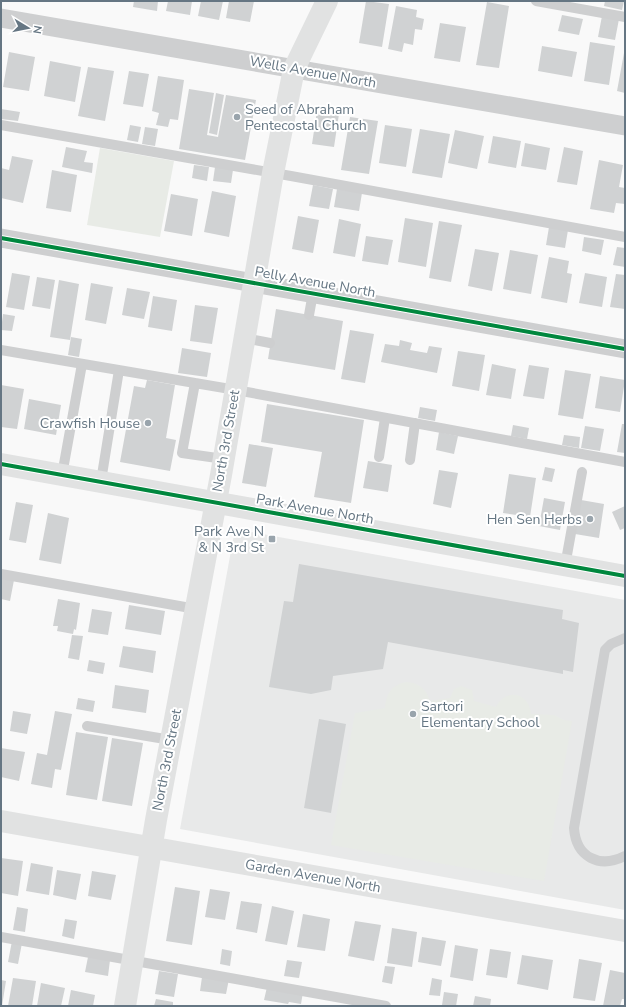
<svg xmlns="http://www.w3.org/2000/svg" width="626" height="1007" viewBox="0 0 626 1007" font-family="'Nunito Sans',sans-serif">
	<rect width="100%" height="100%" fill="#f9f9f9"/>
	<path fill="#e8e9e9" d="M235 529 625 600V910L180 829Z"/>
	<path fill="#e8ebe6" d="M100 148 174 161 160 237 87 225Z
		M406 682C418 683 426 688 430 701L450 698 454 689 461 686 472 690 474 701 496 707C505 688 529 692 531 714L554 715 564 720 572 721 544 881 331 845 355 713 385 708C386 693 392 685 406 682Z"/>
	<path fill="#d0d2d3" d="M134 1H158L157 11 133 7Z
		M168 1H192L190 15 166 11Z
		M201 1H223L219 20 198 16Z
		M229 1H254L250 22 226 18Z
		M366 1 389 4 382 47 359 43Z
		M605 1H624L622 10 604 6Z
		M487 2 509 6 499 68 476 65Z
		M396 6 417 10 416 17 424 19 422 30 415 29 413 45 404 43 402 52 388 49Z
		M562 15 583 19 579 35 558 31Z
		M602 16 619 19 615 40 598 37Z
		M440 23 466 27 460 62 434 58Z
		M590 42 615 46 609 85 584 81Z
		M542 46 577 52 572 77 538 71Z
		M9 52 35 57 29 91 3 87Z
		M624 53H625V93L617 91Z
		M50 61 81 67 75 102 44 96Z
		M88 67 114 71 105 121 78 116Z
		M129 71 149 74 143 107 123 104Z
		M158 76 184 80 178 120 170 119 168 127 156 125 159 113 152 111Z
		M189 89 214 93 207 135 218 137 226 95 256 100 245 160 179 149Z
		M216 93 224 95 217 135 209 133Z
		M1 109 20 112 18 121 1 119Z
		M317 111 339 114 334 147 312 144Z
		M350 117 378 121 369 174 341 170Z
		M130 125 141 127 138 142 127 140Z
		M385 125 412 129 406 167 379 163Z
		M145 127 158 129 155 146 142 144Z
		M420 129 450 134 442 178 412 173Z
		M455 130 484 136 477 169 448 163Z
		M493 136 521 141 516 168 488 163Z
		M525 143 550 148 546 170 521 166Z
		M66 147 87 151 84 162 93 163 92 173 62 167Z
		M564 147 583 151 577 185 557 182Z
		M12 156 33 160 23 203 1 198V168L9 170Z
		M599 160 623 165 619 187 625 188V204L616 203 614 213 590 209Z
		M194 165 209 167 207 181 192 178Z
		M215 167 233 170 231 183 213 181Z
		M52 170 77 175 71 212 46 208Z
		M313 185 333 189 329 209 309 206Z
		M337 189 362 193 359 211 334 207Z
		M212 191 236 196 229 237 204 232Z
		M171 194 198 199 192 236 164 231Z
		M298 216 319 220 313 253 292 249Z
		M405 218 433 223 426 267 398 262Z
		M339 219 361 224 355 257 333 253Z
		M439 221 462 225 451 282 429 278Z
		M549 227 568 230 565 248 546 245Z
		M366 236 393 240 388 265 362 261Z
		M584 237 604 240 601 255 582 251Z
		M617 247 625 248V267L613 265Z
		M475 249 499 253 492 291 468 286Z
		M510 250 538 255 531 294 503 289Z
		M549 257 569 261 567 273 572 274 567 303 541 298Z
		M12 273 30 276 24 310 6 307Z
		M585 273 607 277 602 307 579 303Z
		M616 274 625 275V309L610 307Z
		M37 277 55 280 50 309 32 306Z
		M59 280 79 284 70 340 50 337Z
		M91 283 113 287 106 324 85 320Z
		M127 288 150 292 144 319 122 315Z
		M153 296 177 300 172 331 148 327Z
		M195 305 218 308 212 344 190 341Z
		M276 309 343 321 335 370 268 359Z
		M3 314 15 316 12 331 1 330Z
		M350 330 374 334 365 383 341 379Z
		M71 337 82 339 79 357 68 355Z
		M400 340 412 343 410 350 427 353 429 346 442 348 437 373 381 362 385 344 399 346Z
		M182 348 211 353 207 377 178 373Z
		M458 351 485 355 479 391 452 386Z
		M492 364 516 369 511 399 486 395Z
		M529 365 549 368 544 399 523 396Z
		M565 370 591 374 583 419 558 415Z
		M600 376 625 380 620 412 595 408Z
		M147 380 175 385 166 438 176 440 170 471 120 462 134 386 145 388Z
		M1 385 24 389 17 429 1 427Z
		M29 399 61 405 56 435 24 429Z
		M267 404 364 420 351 503 314 497 322 452 261 442Z
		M420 407 437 410 435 421 418 418Z
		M622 424H625V453L617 452Z
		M513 425 529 428 527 439 511 436Z
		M585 426 604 429 600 451 581 448Z
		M439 432 458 436 454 454 436 450Z
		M564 435 580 437 579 448 562 445Z
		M249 444 273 448 266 487 242 483Z
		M368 461 392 465 388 492 363 488Z
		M545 467 555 469 552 482 542 480Z
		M439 470 458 473 451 508 433 504Z
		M509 474 536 478 530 517 503 513Z
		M544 498 565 502 560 530 539 526Z
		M581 500 604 504 599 538 575 534Z
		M16 502 33 505 26 543 9 540Z
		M625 506V528L620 530 612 512Z
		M48 513 69 518 61 564 39 560Z
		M299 564 563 610 562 619 579 623 573 672 563 670V674L388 642 383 669 333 676 331 690 311 694 269 687 284 601 293 602Z
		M1 578 14 580 10 601 1 599Z
		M58 599 80 603 76 630 74 629 73 634 57 631 58 626H53Z
		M129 605 165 611 161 635 125 629Z
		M92 609 112 612 108 635 88 632Z
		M72 635 83 636 79 660 68 658Z
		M123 646 156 651 153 673 119 667Z
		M89 660 105 663 103 674 87 671Z
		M115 685 149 690 146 713 112 708Z
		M78 698 95 701 93 712 76 709Z
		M13 711 31 714 27 734 10 731Z
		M55 711 72 714 61 770 55 769 52 788 31 784 37 753 47 755Z
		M319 719 346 724 331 813 304 808Z
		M76 732 108 737 97 800 66 795Z
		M112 738 143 743 132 806 102 801Z
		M1 748 25 752 19 781 1 777Z
		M1 858 23 861 18 896 1 893Z
		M31 863 53 867 49 895 26 891Z
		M57 870 81 874 76 900 53 895Z
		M92 871 116 875 111 900 88 896Z
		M175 887 200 891 192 945 166 941Z
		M210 889 230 892 225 920 205 917Z
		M241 901 262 904 257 933 236 929Z
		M272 906 294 911 287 945 265 941Z
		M17 907 28 909 25 932 13 930Z
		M303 914 330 919 325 951 297 947Z
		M65 919 77 921 74 939 62 936Z
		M355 921 381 925 374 961 348 956Z
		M392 928 417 932 412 967 387 963Z
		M422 937 446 941 441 966 418 962Z
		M12 941 22 943 18 964 8 962Z
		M455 945 478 949 473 981 450 977Z
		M222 949 232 951 230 966 220 964Z
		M490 949 511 952 507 978 486 975Z
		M522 955 553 960 548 990 517 984Z
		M88 957 110 960 108 976 85 972Z
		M579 959 602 963 595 1001 573 998Z
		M287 960 302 962 299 978 284 976Z
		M385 966 395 967 392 984 382 982Z
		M610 970 625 973V999H622L620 1006H603Z
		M159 971 178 974 174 997 155 994Z
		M202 977 229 979 226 994 200 991Z
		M13 978 36 981 32 1006H8Z
		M432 978 442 980 440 996 429 995Z
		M1 980 6 981 2 1006H1Z
		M41 983 65 988 61 1006H37Z
		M267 987 303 992 301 1004 289 1002 288 1004 264 1000Z
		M71 990 95 995 93 1006H68Z
		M444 992 458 994 456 1006 442 1005Z
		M475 996 491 999 490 1006H473Z
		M156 999 173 1002V1006H154Z"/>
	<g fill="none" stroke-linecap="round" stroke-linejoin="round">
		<path stroke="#cecfd0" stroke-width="10" d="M536 1 625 17
			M1 125 291 176 625 237
			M309 315 313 293
			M244 338 270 343
			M1 350 236 390 625 462
			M195 383 182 453 224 459
			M379 457 385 418
			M410 460 415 423
			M62 475 82 364
			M101 481 119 370
			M565 566 582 472
			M1 574 196 609
			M625 638 611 644 605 650 574 828C576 857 599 869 625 856
			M87 726 171 740
			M1 937 386 1006"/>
		<path stroke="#cecfd0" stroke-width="19" d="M1 18 625 126
			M1 238 625 349"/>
		<path stroke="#e1e2e2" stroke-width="22" d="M1 464 625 576
			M1 821 625 931
			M125 1006 156 820 221 475 273 173 294 69 327 1"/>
		<g stroke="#fff" stroke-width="6">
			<path id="cycleway" d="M1 238 625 349
				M1 464 625 576"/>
		</g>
		<use href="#cycleway" stroke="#00873e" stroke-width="4"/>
	</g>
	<g fill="#99a4ac" stroke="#fff" stroke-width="1.5">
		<circle cx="237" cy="117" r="4"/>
		<circle cx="148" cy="423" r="4"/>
		<circle cx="590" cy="519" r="4"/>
		<rect x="268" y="535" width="8" height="8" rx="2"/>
		<circle cx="413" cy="714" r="4"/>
	</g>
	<g text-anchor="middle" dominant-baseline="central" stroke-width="4" stroke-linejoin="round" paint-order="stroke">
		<g font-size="14" fill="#657683" stroke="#fff">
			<text transform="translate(313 72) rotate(10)">Wells Avenue North</text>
			<text transform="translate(315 282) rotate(10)">Pelly Avenue North</text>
			<text transform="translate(226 441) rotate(-80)">North 3rd Street</text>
			<text transform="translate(315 509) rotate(10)">Park Avenue North</text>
			<text transform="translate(167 760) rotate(-79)">North 3rd Street</text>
			<text transform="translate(313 876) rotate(10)">Garden Avenue North</text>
		</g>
		<g font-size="14" fill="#657683" stroke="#fff" text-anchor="end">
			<text x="245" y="109" text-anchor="start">Seed of Abraham<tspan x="245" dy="16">Pentecostal Church</tspan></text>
			<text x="140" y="423">Crawfish House</text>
			<text x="582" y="519">Hen Sen Herbs</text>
			<text x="264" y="531">Park Ave N<tspan x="264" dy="16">&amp; N 3rd St</tspan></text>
			<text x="421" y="706" text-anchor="start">Sartori<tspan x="421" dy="16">Elementary School</tspan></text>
		</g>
	</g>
	<rect width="626" height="1007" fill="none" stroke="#657683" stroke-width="4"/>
	<g transform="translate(28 28) rotate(100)" stroke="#ffffff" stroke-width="3" paint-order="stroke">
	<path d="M0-3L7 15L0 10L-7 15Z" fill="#657683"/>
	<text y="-6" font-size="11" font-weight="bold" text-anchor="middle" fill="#657683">N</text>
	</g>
</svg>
